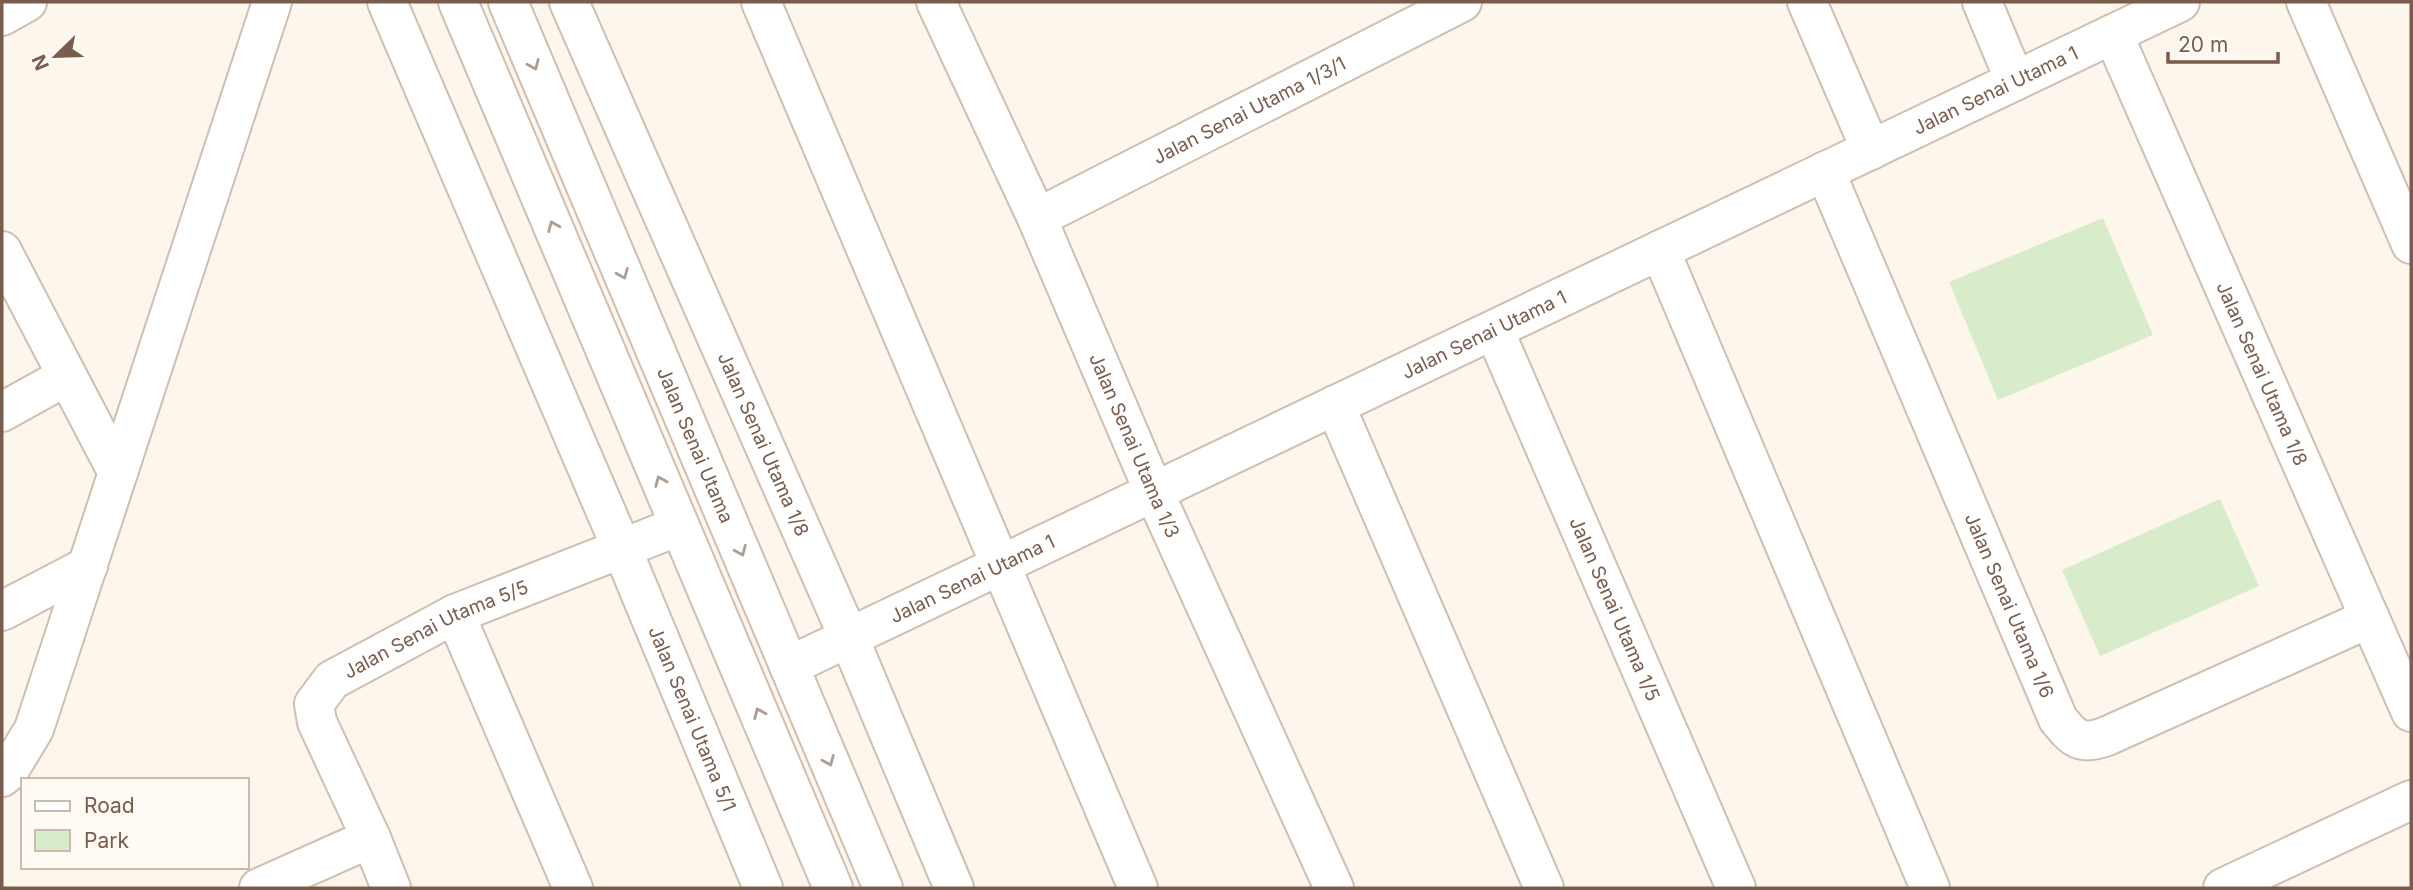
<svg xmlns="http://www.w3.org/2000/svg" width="2413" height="890" viewBox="0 0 2413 890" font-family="Inter,sans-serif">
	<rect width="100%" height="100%" fill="#fdf6ec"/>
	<path fill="#d8ecc9" d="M2103 218 2153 335 1998 400 1949 282Z
		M2220 499 2259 586 2100 656 2062 570Z"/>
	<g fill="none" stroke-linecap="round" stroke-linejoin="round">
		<g stroke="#d1beb0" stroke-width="42">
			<g id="minor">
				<path id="s1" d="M387 2 622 549 763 888"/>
				<path d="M458 2 833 888"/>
				<path id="s2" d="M508 2 883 888"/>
				<path id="s3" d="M569 2 849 638 954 888"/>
				<path d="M761 2 1138 888"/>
				<path id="s4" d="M936 2 1037 218 1154 492 1334 888"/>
				<path d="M1807 2 1871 150"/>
				<path d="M1982 2 2015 81"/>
				<path d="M2306 2 2411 244"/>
				<path d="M2 16 27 2"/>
				<path id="s5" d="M2113 34 2411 712"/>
				<path id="s6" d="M1825 171 2058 719C2074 739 2081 746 2107 736L2370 618"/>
				<path id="s7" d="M1037 218 1462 2"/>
				<path d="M1660 250 1930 888"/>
				<path d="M2 251 118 473"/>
				<path id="s8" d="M1494 330 1736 888"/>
				<path d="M1335 405 1544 888"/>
				<path d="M2 412 67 376"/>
				<path d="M2 611 88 566"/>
				<path d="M455 614 573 888"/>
				<path id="s9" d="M789 666 2180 2"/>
				<path d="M2 777 8 772 34 729 272 2"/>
				<path d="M259 888 371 838"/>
				<path id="s10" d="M391 888 371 838 317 722 314 704 332 680 455 614 679 526"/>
				<path d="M2223 888 2411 800"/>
			</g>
		</g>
		<use href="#minor" stroke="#fff" stroke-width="38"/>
	</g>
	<defs><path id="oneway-chevron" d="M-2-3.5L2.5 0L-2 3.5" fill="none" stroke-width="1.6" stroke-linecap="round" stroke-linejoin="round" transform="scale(1.75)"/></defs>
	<g stroke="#af9d94">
		<use href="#oneway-chevron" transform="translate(534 65) rotate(67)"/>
		<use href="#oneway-chevron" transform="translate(553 226) rotate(-113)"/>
		<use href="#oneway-chevron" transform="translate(623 274) rotate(67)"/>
		<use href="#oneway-chevron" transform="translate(660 481) rotate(-113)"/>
		<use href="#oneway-chevron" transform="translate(741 551) rotate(67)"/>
		<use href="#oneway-chevron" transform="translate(759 713) rotate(-113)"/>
		<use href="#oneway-chevron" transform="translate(829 761) rotate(67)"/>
	</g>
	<g text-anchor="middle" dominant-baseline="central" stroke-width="7" stroke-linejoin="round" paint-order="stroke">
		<g font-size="19" fill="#7a5c4d" stroke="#fffaf3">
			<text stroke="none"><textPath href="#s9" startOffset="1337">Jalan Senai Utama 1</textPath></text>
			<text stroke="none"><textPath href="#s7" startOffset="238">Jalan Senai Utama 1/3/1</textPath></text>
			<text stroke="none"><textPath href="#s9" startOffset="770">Jalan Senai Utama 1</textPath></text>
			<text stroke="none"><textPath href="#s5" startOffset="371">Jalan Senai Utama 1/8</textPath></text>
			<text stroke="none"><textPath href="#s3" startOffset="483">Jalan Senai Utama 1/8</textPath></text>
			<text stroke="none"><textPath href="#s2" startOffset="481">Jalan Senai Utama</textPath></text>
			<text stroke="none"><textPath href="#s4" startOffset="486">Jalan Senai Utama 1/3</textPath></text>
			<text stroke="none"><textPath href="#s9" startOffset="203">Jalan Senai Utama 1</textPath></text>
			<text stroke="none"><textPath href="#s6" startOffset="472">Jalan Senai Utama 1/6</textPath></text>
			<text stroke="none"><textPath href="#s8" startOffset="304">Jalan Senai Utama 1/5</textPath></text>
			<text stroke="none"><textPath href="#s10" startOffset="346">Jalan Senai Utama 5/5</textPath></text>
			<text stroke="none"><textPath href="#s1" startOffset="779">Jalan Senai Utama 5/1</textPath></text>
		</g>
	</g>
	<rect width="2413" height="890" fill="none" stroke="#7a5c4d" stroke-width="7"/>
	<rect x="21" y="778" width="228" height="91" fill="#fffaf3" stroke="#cabbb1" stroke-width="2"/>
	<rect x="35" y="801" width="35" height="10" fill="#ffffff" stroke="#cabbb1" stroke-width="2"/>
	<text x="84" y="813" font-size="21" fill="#7a5c4d">Road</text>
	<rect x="35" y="830" width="35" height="21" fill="#d8ecc9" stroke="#cabbb1" stroke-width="2"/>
	<text x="84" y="848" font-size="21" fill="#7a5c4d">Park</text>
	<g transform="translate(56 56) rotate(247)" stroke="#fffaf3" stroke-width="5" paint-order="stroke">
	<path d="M0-5L12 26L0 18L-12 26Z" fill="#7a5c4d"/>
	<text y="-10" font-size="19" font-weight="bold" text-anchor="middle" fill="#7a5c4d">N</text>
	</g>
	<path d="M2168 52v10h110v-10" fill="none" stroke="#7a5c4d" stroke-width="3.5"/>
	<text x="2178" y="52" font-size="21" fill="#7a5c4d" stroke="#fffaf3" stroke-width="5" paint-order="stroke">20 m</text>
</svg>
